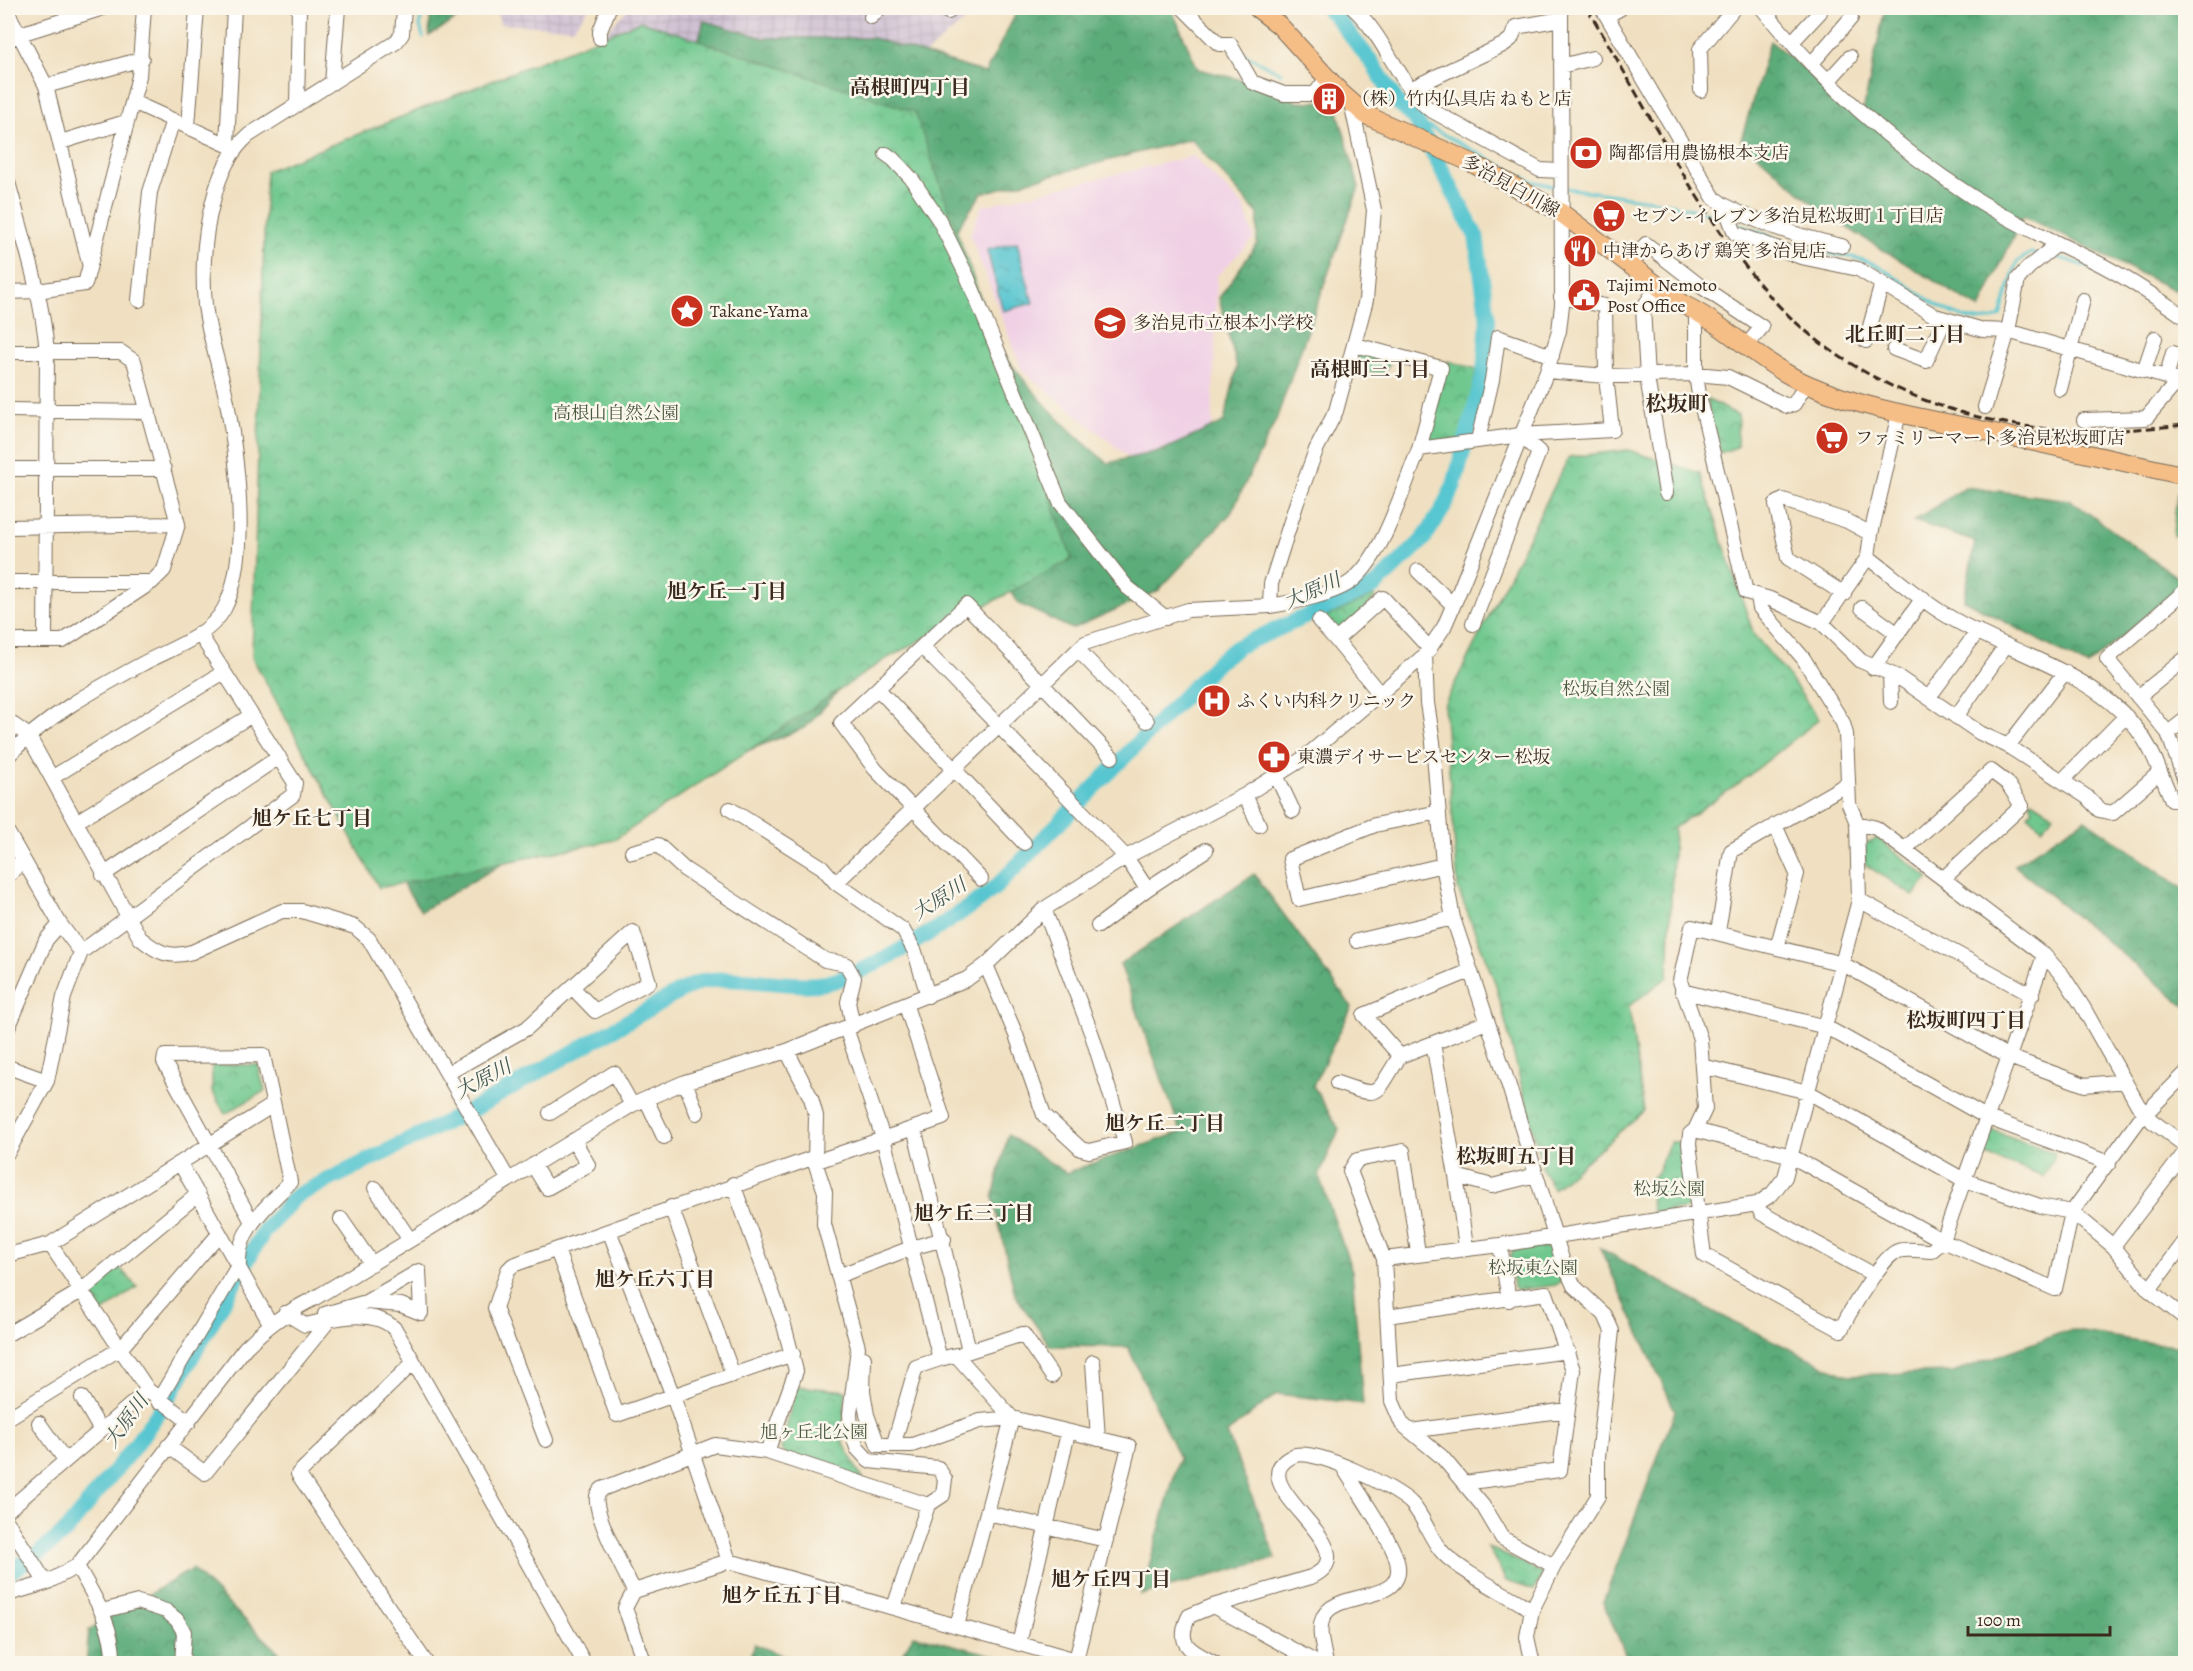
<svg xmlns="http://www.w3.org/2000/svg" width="2193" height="1671" viewBox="0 0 2193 1671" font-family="Alegreya,'Noto Serif JP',serif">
	<defs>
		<pattern id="industrial-grid" width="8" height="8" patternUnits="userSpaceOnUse" patternTransform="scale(1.5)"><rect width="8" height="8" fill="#cebed2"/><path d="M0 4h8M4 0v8" fill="none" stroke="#b2a3b4"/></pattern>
		<pattern id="forest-crowns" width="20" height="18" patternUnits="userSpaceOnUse" patternTransform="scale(1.5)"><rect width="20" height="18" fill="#5bac79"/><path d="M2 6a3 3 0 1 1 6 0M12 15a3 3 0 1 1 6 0" fill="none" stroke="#4c8c63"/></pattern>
		<pattern id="park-crowns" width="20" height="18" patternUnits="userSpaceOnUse" patternTransform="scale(1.5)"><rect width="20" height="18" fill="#6fc88e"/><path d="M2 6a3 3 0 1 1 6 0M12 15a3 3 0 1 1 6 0" fill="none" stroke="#5ca373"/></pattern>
		<pattern id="water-ripples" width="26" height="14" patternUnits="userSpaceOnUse" patternTransform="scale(1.5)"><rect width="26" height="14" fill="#59c6d0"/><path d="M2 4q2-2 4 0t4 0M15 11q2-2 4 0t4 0" fill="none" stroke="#4ba1a8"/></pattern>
	</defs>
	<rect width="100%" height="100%" fill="#fbf7ec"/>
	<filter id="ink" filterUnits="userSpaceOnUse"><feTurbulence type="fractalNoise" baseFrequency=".0167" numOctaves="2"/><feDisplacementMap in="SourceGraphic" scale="12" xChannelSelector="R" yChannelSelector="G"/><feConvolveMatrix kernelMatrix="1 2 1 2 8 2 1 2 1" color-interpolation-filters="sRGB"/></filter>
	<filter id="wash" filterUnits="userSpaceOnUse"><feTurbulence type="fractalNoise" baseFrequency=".008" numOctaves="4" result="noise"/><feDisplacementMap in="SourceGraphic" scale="24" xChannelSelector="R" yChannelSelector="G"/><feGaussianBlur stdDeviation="1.35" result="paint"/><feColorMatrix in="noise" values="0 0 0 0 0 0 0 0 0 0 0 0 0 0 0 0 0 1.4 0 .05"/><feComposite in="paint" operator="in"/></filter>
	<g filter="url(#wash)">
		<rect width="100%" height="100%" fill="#f0e0c1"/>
		<path fill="#f0d0e5" d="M1193 156 1244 207 1254 238 1217 276 1212 433 1132 460 1022 370 970 235 982 206Z"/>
		<path fill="url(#industrial-grid)" d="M496 8H589L573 28 500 24Z
			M629 8H980L925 54 600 38Z"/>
		<path fill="url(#forest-crowns)" stroke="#4b6b4c" stroke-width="1.5" fill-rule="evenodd" d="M431 8H474L429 36Z
			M1019 8H1171L1198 69 1291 92 1295 102 1335 101 1359 187 1276 420 1231 513 1158 591 1072 629 1019 604 992 566 932 587 806 727 580 819 421 911 309 746 690 69 704 21 764 38H873L985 73ZM1191 139 1258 214 1257 244 1219 298 1237 367 1224 422 1163 450 1108 463C1037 408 986 332 936 259L982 193Z
			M1885 8H2185V291L2174 290 2023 216 1980 309 1826 215 1741 140 1770 41 1862 116Z
			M1965 487 2070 500 2185 583 2087 666 1964 600 1975 542 1914 521Z
			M2085 819 2185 890V1006L2014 865Z
			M1254 874 1352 1007 1313 1086 1339 1129 1319 1176 1352 1271 1363 1404 1277 1394 1227 1433 1276 1558 1141 1595 1179 1458 1128 1347 1050 1346 1015 1295 993 1197 1008 1135 1066 1173 1181 1132 1120 964Z
			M1600 1248 1718 1314 1844 1375 1953 1372 2069 1330 2185 1348V1663H1629L1603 1602 1675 1411Z
			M192 1569 290 1663 86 1664 89 1630Z
			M914 1635 1024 1663H896Z
			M754 1644 802 1663H748Z"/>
		<path fill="url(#park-crowns)" stroke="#557956" stroke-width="1.5" d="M641 21 915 112 1072 559 886 659 614 840 379 888 252 657 266 171Z
			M1359 348 1393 358 1383 373 1353 371Z
			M1448 361 1477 369 1461 439 1425 445Z
			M1706 399 1738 415 1737 447 1720 453Z
			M1628 450 1700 473 1754 635 1786 673 1819 719 1742 781 1674 828 1668 977 1629 1006 1644 1111 1553 1189 1543 1170 1496 985 1458 889 1444 705 1569 457Z
			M2177 493 2185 494V537L2173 536Z
			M1372 596 1376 597 1339 635 1321 619Z
			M2031 800 2054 815 2042 828 2028 815 2033 809 2029 802Z
			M1877 838 1929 878 1913 896 1865 864 1864 844Z
			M212 1065H258L265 1091 225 1114 212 1091Z
			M1992 1130 2055 1153 2044 1177 1983 1154Z
			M1670 1142H1683L1692 1204 1686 1209 1653 1213 1648 1183 1657 1172Z
			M1546 1247 1552 1250 1563 1278 1556 1285 1518 1290 1514 1287 1510 1256 1514 1250Z
			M118 1266 137 1287 102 1313 88 1290Z
			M796 1386 846 1391 842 1440 863 1481 785 1454 781 1449Z
			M1488 1547 1543 1573 1534 1590 1506 1581Z"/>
		<path fill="url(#water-ripples)" stroke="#4a7877" stroke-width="1.5" d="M1017 242 1033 303 1003 311 987 250Z"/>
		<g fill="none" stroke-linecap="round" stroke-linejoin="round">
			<path stroke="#59c6d0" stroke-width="3" d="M422 8 420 25 423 37
				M1240 52 1281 73
				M1416 120 1531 181 1559 187
				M1565 188 1657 201 1724 217
				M1735 222C1760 233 1786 243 1812 250 1835 256 1858 255 1878 266 1908 283 1965 336 2000 316L2017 262 2031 253 2037 254
				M2050 256C2099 265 2149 299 2186 332"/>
			<path stroke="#59c6d0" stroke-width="16" d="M8 1573 38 1554 65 1532 133 1448 166 1402 264 1231 296 1196 477 1107 679 992C687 988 696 983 704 981 741 975 780 987 818 984 859 981 964 914 997 886L1219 661 1239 646 1375 586 1423 540 1442 510 1454 485 1484 373 1488 320 1476 236 1416 120 1398 103 1373 64 1333 13 1326 8"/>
		</g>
	</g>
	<g filter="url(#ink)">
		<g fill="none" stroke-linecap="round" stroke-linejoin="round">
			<g stroke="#7a6a57" stroke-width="16">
				<path id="minor" d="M944 8 948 12 951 8
					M1183 8 1219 44H1230L1252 82 1284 94H1315L1327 78
					M1353 8C1385 36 1399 85 1429 109L1540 170 1560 171
					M1602 8 1714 198 1724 205 1735 233 1801 257 1858 269 1935 316 1983 330 2008 331 2186 383
					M1762 8C1820 80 1893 146 1971 196 2010 221 2051 240 2092 260 2125 276 2156 297 2186 318
					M8 13 46 86 89 263
					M1607 16 1621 8
					M871 17 880 8
					M600 38V31L609 8
					M8 40 20 34 103 8
					M1793 41 1820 12
					M1813 62 1851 18
					M1561 66 1593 58
					M1829 80 1850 57
					M332 83 338 8
					M46 86 142 59
					M1412 88 1503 45 1511 39 1516 27 1561 19
					M1701 90 1700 49 1734 8
					M133 102 234 148
					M297 105 299 8
					M188 126 197 8
					M61 142 126 122
					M227 144 234 8
					M886 154 893 159 911 178 939 220 967 276 1060 502 1127 587 1166 618
					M8 182C23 238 42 294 47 352L45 640
					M1724 205C1762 225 1799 237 1842 246
					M1630 266 1646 244 1699 285 1762 327 1745 347
					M1658 286 1643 308 1647 377 1666 493
					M8 292 37 291 85 284 139 76 144 8
					M139 300 150 192 173 120
					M1696 311V374L1699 395 1746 592 1770 599 1822 623 1861 661 1898 677 1980 733 2008 746 2087 797 2099 810 2113 813 2160 772C2127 675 2018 661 1941 612 1916 596 1892 575 1868 557
					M1866 341 1882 283
					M1356 345 1441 368 1419 449 1520 435 1612 430 1606 376 1605 306 1561 297
					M1894 349 1926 361 1945 319
					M8 352H121L134 361 178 524 164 570 152 582 63 641H8
					M1547 371 1606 376 1696 374 1728 377 1787 406 1794 404 1806 384
					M2144 371 2155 338
					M2166 378 2173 353
					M2060 389 2083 300
					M1985 407 2008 331 2018 279 2029 267 2056 245
					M8 410 149 412
					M2084 420 2146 418 2178 381
					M1478 440 1492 380 1498 337 1552 356
					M8 469H164
					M8 527 178 524
					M1418 571 1453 605
					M8 582H152
					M2186 590 2107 659 2168 733 2186 784
					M1844 594 1788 558 1776 504 1783 500 1847 521 1871 534
					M1270 606C1291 603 1337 594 1353 580 1384 554 1403 488 1419 449
					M1862 608 1898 634
					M1319 621 1336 640
					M1822 623 1868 557 1871 534 1899 413
					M1473 624 1539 452 1520 435
					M922 647 1126 857 1147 889
					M1079 651 1147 721
					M1425 655 1427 703 1433 742 1443 865 1453 918 1508 1083 1562 1259 1574 1286 1605 1315 1612 1331 1598 1457V1496L1554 1566 1532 1610 1527 1637 1533 1664
					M1873 668 1923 598
					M1890 674 1891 702
					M878 689 1024 843
					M1380 694 1336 640 1383 598 1430 649
					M1929 697 1978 631
					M2138 697 2186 658
					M1956 717 2006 645
					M8 721 28 735 140 938C157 952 169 959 192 952L282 911H302L355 927 369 939 508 1179
					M2168 733 2186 719
					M2008 746 2065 672
					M8 756C46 716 94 690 142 664 169 649 208 638 224 609 251 558 237 458 227 402 221 370 209 338 205 305 202 271 204 234 213 201 219 175 229 152 249 135L396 42 402 34 404 8
					M2160 772 2172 800
					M53 777 224 672
					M1277 777 1293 811
					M2062 781 2126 716
					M1245 795 1259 825
					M730 809 822 867 836 883
					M1439 812 1375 825 1290 859 1299 899 1443 865
					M76 822 252 715
					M1857 823 1876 828 2044 955 2063 976 2083 1007 2138 1105 2152 1121 2186 1146
					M1775 825 1797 874 1777 948
					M8 833 60 924 81 952
					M1905 849 1991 771 2007 783 2022 806 1944 878
					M632 852 658 845 684 869 825 960 846 964 854 978 848 1002 853 1026
					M103 875 279 757
					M8 876 23 859
					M981 879 875 769 841 723 966 605 1112 757
					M1859 900 2032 995
					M1098 926 1147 889 1206 850
					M1718 932 1731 851 1847 784
					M1357 941 1453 918
					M2044 955C2013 1051 1975 1145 1943 1241L1931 1251C1922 1251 1908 1248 1898 1251 1883 1255 1848 1314 1841 1330L1704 1255 1689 1144 1690 1134 1695 1130 1705 1109 1700 1039 1680 981 1692 927 1843 964 2009 1057 2085 1085 2125 1081
					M986 965 1016 1035 1044 1115 1081 1149 1089 1151 1125 1142 1092 1035 1044 909
					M1470 971 1364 1015 1400 1056 1487 1022
					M1682 991 1826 1027 1988 1118 2109 1163
					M928 996 915 952 903 930 836 883 1085 643 1188 610 1270 606 1271 584 1297 502 1316 450 1336 411 1366 300 1374 210 1351 102
					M8 1028 46 940 60 924
					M1433 1043 1456 1176 1492 1186 1536 1175
					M787 1051 811 1098 816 1116 815 1162 825 1192 824 1224 858 1347 850 1414 851 1430 857 1448 869 1461 938 1468 945 1479 943 1495 928 1505 894 1607
					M1702 1066 1808 1092 1964 1180 2040 1206 2072 1212 2113 1246 2149 1290 2186 1319
					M8 1067 47 1081
					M448 1073 527 1028 633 932 649 982 595 1011 572 987
					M685 1082 697 1113
					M1337 1083C1383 1099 1374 1096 1400 1056
					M646 1099 664 1137
					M550 1113 614 1073 632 1105
					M914 1128 969 1350
					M1695 1130 1791 1156 1943 1241 2055 1289 2072 1212 2139 1120 2186 1073
					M8 1152 47 1081 64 997 81 952 293 795 295 783 199 633
					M815 1162 943 1118 906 1006
					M180 1163 270 1323
					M533 1165 547 1188 588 1165 574 1140
					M1456 1176 1466 1247
					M733 1184 784 1325 796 1371 767 1452 928 1505
					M375 1188 410 1240
					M1757 1204 1761 1213 1874 1275
					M671 1207 733 1375
					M341 1219 372 1264
					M610 1233 673 1396 729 1561 1076 1660 1129 1446 1012 1418 956 1355 940 1359 883 1138 846 1028
					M50 1244 148 1390 189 1422
					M1500 1245 1509 1300
					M2113 1246 2186 1151
					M557 1250 617 1415 793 1354
					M1418 1253 1403 1151 1357 1160 1350 1171 1384 1259 1392 1401 1402 1424 1442 1457 1483 1506 1502 1538 1554 1566
					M8 1255 50 1244 273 1105
					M1384 1259 1500 1245 1757 1204 1772 1194 1785 1177 1859 900 1857 823 1849 804 1846 734 1843 723 1803 658 1760 608 1758 596
					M838 1276 911 1248 944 1239
					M2149 1290 2186 1240
					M285 1313 305 1325C333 1319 372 1307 395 1329L585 1664
					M325 1314 366 1302 419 1271 421 1313 401 1305 366 1302
					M1387 1316 1546 1293 1573 1370 1560 1470 1464 1483
					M8 1334 81 1291 198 1194
					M963 1353 1023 1334 1052 1376
					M864 1358 863 1391 867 1415 878 1445H912L980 1421 1012 1418 957 1626
					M414 1362 298 1474 427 1664
					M1093 1362 1098 1439
					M1391 1375 1568 1351
					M82 1398 100 1429
					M158 1401 239 1264C237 1229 268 1206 290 1182L263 1055 165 1056 164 1062 252 1222
					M8 1418 121 1348 219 1234
					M39 1423 65 1460
					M1410 1431 1567 1410
					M546 1440 495 1308 508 1270 513 1265 815 1157
					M894 1443 916 1367 940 1359
					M168 1446 205 1473 330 1319
					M8 1510 148 1390
					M987 1513 1106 1540
					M8 1523 46 1583
					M729 1561 634 1591C625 1573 593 1513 597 1496 597 1495 601 1490 602 1489L715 1445 767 1452
					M77 1566C94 1596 115 1629 113 1664
					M634 1591 625 1608 645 1664
					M8 1594 46 1583 77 1566 245 1348C268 1325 285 1313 315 1298L632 1105 685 1082 787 1051 967 979 986 965 1044 909 1126 857 1245 795 1304 758 1425 655 1444 627 1459 592 1547 371 1559 331 1562 305 1561 8
					M1213 1606 1319 1664
					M102 1611 138 1602 166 1611 177 1620 184 1632 182 1664
					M1019 1644 1068 1433
					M1216 1664C1193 1651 1174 1647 1189 1616L1213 1606 1311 1577C1375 1548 1234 1484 1293 1456 1312 1446 1398 1488 1412 1504 1425 1518 1430 1540 1444 1554 1462 1572 1508 1595 1532 1610
					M1326 1664C1324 1650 1317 1631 1323 1618 1335 1587 1415 1607 1395 1555 1385 1529 1358 1492 1343 1467"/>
			</g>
			<g stroke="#7a6a57" stroke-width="20">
				<path id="major" d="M1257 8 1279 25 1341 93 1366 115 1472 163 1560 212 1682 304C1727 325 1762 365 1809 385 1866 410 1929 419 1990 432 2055 446 2120 461 2186 476"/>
			</g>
			<use href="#minor" stroke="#fff" stroke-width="14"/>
			<use href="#major" stroke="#f6be87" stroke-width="18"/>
			<path stroke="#3b2a1e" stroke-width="3" stroke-dasharray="9 4.5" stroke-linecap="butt" d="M1587 8C1643 101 1698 214 1769 295 1838 374 1947 420 2049 429 2095 433 2140 429 2186 425"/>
		</g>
	</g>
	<defs>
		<g id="building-disc" transform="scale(1.725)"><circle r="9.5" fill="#c8321e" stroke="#fbf7ec"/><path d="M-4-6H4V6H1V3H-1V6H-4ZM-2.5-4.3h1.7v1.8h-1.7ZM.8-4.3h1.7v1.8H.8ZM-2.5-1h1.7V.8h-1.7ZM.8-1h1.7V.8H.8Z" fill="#fff"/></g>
		<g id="bank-disc" transform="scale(1.725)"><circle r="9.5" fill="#c8321e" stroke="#fbf7ec"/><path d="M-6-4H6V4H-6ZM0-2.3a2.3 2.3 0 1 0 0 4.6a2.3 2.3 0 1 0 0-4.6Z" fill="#fff"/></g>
		<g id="supermarket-disc" transform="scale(1.725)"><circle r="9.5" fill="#c8321e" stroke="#fbf7ec"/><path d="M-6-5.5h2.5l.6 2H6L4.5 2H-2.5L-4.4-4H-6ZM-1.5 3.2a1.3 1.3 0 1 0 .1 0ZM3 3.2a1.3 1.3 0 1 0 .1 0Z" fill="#fff"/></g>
		<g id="restaurant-disc" transform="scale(1.725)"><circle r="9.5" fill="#c8321e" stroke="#fbf7ec"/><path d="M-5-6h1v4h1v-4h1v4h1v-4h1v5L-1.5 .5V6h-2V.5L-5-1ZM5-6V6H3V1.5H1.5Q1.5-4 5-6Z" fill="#fff"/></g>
		<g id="civic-disc" transform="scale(1.725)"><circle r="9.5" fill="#c8321e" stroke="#fbf7ec"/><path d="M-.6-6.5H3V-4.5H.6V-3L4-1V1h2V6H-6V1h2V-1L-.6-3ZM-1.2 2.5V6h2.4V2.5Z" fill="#fff"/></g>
		<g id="sight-disc" transform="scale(1.725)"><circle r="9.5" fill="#c8321e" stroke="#fbf7ec"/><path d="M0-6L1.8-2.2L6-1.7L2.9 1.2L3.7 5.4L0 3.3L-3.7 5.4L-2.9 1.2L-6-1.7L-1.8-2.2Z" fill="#fff"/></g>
		<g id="school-disc" transform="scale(1.725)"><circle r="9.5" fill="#c8321e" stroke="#fbf7ec"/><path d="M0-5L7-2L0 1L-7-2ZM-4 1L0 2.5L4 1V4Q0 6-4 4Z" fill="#fff"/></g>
		<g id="hospital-disc" transform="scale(1.725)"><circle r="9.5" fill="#c8321e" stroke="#fbf7ec"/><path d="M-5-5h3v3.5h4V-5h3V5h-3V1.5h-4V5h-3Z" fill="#fff"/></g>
		<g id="pharmacy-disc" transform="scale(1.725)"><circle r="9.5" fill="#c8321e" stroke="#fbf7ec"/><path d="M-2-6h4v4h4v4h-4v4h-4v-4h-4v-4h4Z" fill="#fff"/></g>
	</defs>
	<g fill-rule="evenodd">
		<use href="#building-disc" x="1329" y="99"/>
		<use href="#bank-disc" x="1586" y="153"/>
		<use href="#supermarket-disc" x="1609" y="216"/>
		<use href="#restaurant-disc" x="1580" y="251"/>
		<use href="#civic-disc" x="1584" y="295"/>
		<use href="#sight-disc" x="687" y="311"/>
		<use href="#school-disc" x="1110" y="323"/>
		<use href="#supermarket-disc" x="1832" y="438"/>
		<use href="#hospital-disc" x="1214" y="701"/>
		<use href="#pharmacy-disc" x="1274" y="757"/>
	</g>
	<g text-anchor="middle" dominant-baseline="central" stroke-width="5" stroke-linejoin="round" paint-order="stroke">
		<g font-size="18" fill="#3b2a1e" stroke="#fbf7ec" text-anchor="start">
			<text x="1352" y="99">（株）竹内仏具店 ねもと店</text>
			<text x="1609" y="153">陶都信用農協根本支店</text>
			<text x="1632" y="216">セブン-イレブン多治見松坂町１丁目店</text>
			<text x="1603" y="251">中津からあげ 鶏笑 多治見店</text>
			<text x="1607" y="285">Tajimi Nemoto<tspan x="1607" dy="21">Post Office</tspan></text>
			<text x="710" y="311">Takane-Yama</text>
			<text x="1133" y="323">多治見市立根本小学校</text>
			<text x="1855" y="438">ファミリーマート多治見松坂町店</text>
			<text x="1237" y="701">ふくい内科クリニック</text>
			<text x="1297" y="757">東濃デイサービスセンター 松坂</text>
		</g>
		<g font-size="18" fill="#3b2a1e" stroke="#fbf7ec">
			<text transform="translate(1511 186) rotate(29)">多治見白川線</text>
		</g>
		<g font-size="18" fill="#4b5940" stroke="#fbf7ec">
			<text x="616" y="413">高根山自然公園</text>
			<text x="1616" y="689">松坂自然公園</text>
			<text x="1669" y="1189">松坂公園</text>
			<text x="1533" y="1268">松坂東公園</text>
			<text x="814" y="1432">旭ヶ丘北公園</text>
		</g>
		<g font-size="20" font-weight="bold" fill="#3b2a1e" stroke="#fbf7ec">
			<text x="910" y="87">高根町四丁目</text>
			<text x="1905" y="334">北丘町二丁目</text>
			<text x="1370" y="369">高根町三丁目</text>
			<text x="727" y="591">旭ケ丘一丁目</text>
			<text x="312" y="818">旭ケ丘七丁目</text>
			<text x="1966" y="1020">松坂町四丁目</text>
			<text x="1165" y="1123">旭ケ丘二丁目</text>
			<text x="1516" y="1156">松坂町五丁目</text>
			<text x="974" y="1213">旭ケ丘三丁目</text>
			<text x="655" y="1279">旭ケ丘六丁目</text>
			<text x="1111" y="1579">旭ケ丘四丁目</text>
			<text x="782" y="1595">旭ケ丘五丁目</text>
		</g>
		<g font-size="20" font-style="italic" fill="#445953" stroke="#fbf7ec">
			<text transform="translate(1312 591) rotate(-24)">大原川</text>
			<text transform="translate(939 899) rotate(-33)">大原川</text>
			<text transform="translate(483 1079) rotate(-28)">大原川</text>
			<text transform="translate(126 1421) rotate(-54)">大原川</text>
		</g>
		<g font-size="21" font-weight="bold" fill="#3b2a1e" stroke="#fbf7ec">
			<text x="1677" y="404">松坂町</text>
		</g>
	</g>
	<rect width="2193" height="1671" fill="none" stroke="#fbf7ec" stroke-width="30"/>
	<path d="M1968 1626v9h142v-9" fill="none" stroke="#3b2a1e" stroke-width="3"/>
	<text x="1977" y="1626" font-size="18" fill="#3b2a1e" stroke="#fbf7ec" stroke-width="4.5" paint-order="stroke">100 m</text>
</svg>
